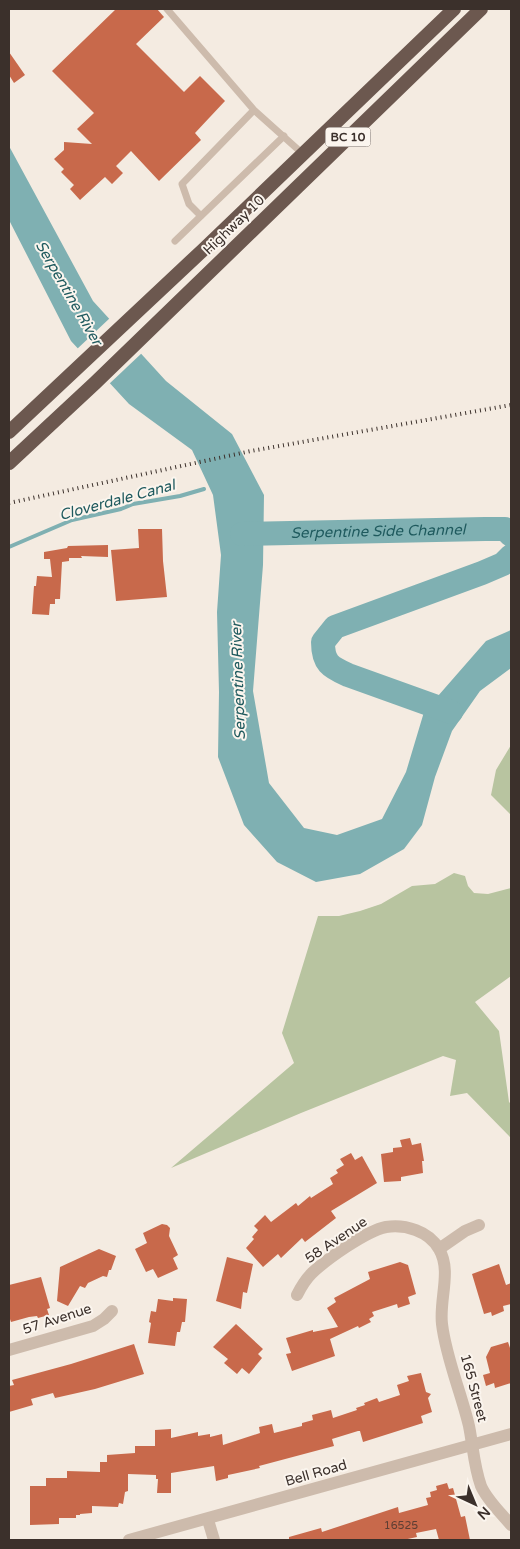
<svg xmlns="http://www.w3.org/2000/svg" width="520" height="1549" viewBox="0 0 520 1549" font-family="'Varela Round',sans-serif">
	<rect width="100%" height="100%" fill="#f4ebe1"/>
	<path fill="#b8c4a0" d="M511 745V815L491 795 496 770Z
		M454 873 465 876 468 886 474 893 488 894 511 888V976L475 1002 499 1031 509 1102 511 1104V1138L467 1093 450 1096 456 1060 443 1056 301 1113 171 1168 294 1063 282 1033 318 916H339L360 911 381 904 412 886 435 884Z"/>
	<path fill="#7fb0b2" d="M9 146 93 301 166 381 232 434 264 495 263 565 253 691 269 783 304 828 337 835 382 819 406 772 424 712 486 641 511 630V668L480 691 452 731 435 777 422 825 404 849 360 874 316 882 277 862 244 825 218 757 219 692 217 612 221 555 213 495 192 450 129 404 71 341 9 220Z"/>
	<path fill="#f4ebe1" d="M111 317 143 352 108 385 76 350Z"/>
	<g fill="none" stroke-linecap="round" stroke-linejoin="round">
		<path stroke="#7fb0b2" stroke-width="4" d="M9 547 72 520 121 509 133 504 180 496 204 489"/>
		<g stroke="#7fb0b2" stroke-width="24">
			<path id="s1" d="M242 534 485 529H505L511 535"/>
			<path d="M451 712 348 675C330 667 323 663 323 642L335 627 482 573 503 564 511 556"/>
		</g>
	</g>
	<path fill="#c8694b" d="M116 9H157L164 17 136 44 184 92 200 76 225 101 195 133 201 140 159 181 131 151 116 166 123 173 112 184 105 177 80 200 70 189 74 185 61 172 64 169 54 159 64 150V142L92 144 77 129 94 113 52 71Z
		M9 52 25 75 14 83 9 75Z
		M138 529H162L163 561 167 597 116 601 111 550 139 548Z
		M108 545V557L81 556 82 558H69V561L62 562 60 599H55V604H50L49 615 32 614 34 586H36L37 576 52 577 50 559H44V552L67 548 68 546Z
		M410 1138 412 1145 421 1143 424 1161H422L423 1173 401 1177V1181L384 1182 381 1154 393 1152V1148L402 1147 400 1140Z
		M351 1153 355 1160 362 1156 377 1183 331 1211 336 1218 305 1242 302 1238 281 1258 278 1254 263 1267 246 1248 254 1239 252 1237 258 1230 254 1226 265 1215 271 1222 296 1203 298 1206 310 1196 311 1198 333 1184 330 1178 338 1173 336 1170 344 1165 340 1159Z
		M162 1224 167 1225 170 1228 169 1236 178 1255 173 1258 178 1269 158 1278 153 1269 146 1272 135 1249 147 1243 143 1233Z
		M99 1249 116 1256 111 1270H109L107 1277 103 1276 88 1283 85 1288 80 1286 68 1306 57 1301 60 1267Z
		M227 1257 253 1264 247 1293 243 1292 241 1309 216 1301Z
		M400 1262 408 1265 416 1294 408 1297 410 1304 398 1308 397 1304 372 1312 374 1316 369 1319 371 1322 359 1328 358 1326 330 1339 335 1356 292 1371 286 1354 291 1353 286 1338 313 1330V1332L338 1327 327 1308 336 1302 334 1298 370 1279 368 1272Z
		M499 1264 506 1285 511 1283V1304L503 1306 504 1311 492 1316 491 1312 484 1314 472 1274Z
		M41 1277 50 1308 47 1309 49 1315 38 1318 37 1316 29 1317 11 1322 9 1316V1285Z
		M173 1298 187 1299 185 1322H182L180 1332H177L175 1346 148 1343 151 1323 149 1322 151 1311 156 1312 158 1299 173 1301Z
		M236 1324 263 1349 258 1354 262 1358 249 1374 242 1368 237 1374 224 1363 228 1359 213 1347Z
		M508 1342 511 1351V1383L495 1388 494 1383 486 1386 483 1375 490 1373 486 1357 491 1347Z
		M134 1344 144 1374 95 1389 55 1398 53 1393 31 1399 33 1405 9 1412V1386L14 1385 12 1380 71 1364Z
		M421 1373 426 1392 431 1394 428 1398 432 1412 421 1416 423 1423 363 1442 360 1431H358L332 1439 334 1446 259 1466 260 1468 228 1475V1478L216 1481 214 1466 171 1473V1493H157L158 1479H156V1475L128 1474V1491L125 1492 123 1504 119 1503 118 1507 92 1506V1513L80 1514V1515H76V1518H59V1524L30 1525V1486H46V1478H67V1471L100 1472V1462H107V1455L135 1453V1446H155V1430L171 1429V1438L198 1432V1436L210 1434V1437L222 1434 223 1445 260 1433 259 1427 272 1424 274 1433 302 1426V1423L313 1420 312 1415 331 1410 333 1418 357 1410 356 1408 365 1405 364 1403 377 1398 379 1402 400 1395 397 1385 409 1381 407 1376Z
		M447 1483 449 1489 453 1488 461 1517 465 1516 470 1540H439L436 1529 416 1533 417 1537 403 1540H289V1537L321 1528 322 1532 398 1507 399 1513 428 1505 426 1498 431 1497 430 1492 437 1490 436 1486Z"/>
	<g fill="none" stroke-linecap="round" stroke-linejoin="round">
		<path stroke="#cdbbac" stroke-width="7" d="M167 9 254 110 303 154
			M201 216 189 204 182 184 254 110
			M175 241 284 136"/>
		<path stroke="#cdbbac" stroke-width="12" d="M439 1249 465 1231 479 1225
			M297 1295C301 1287 306 1279 312 1273 327 1259 366 1231 386 1227 405 1224 429 1231 439 1249 452 1271 439 1299 442 1324 446 1358 461 1392 469 1426 473 1446 474 1467 481 1486 487 1500 501 1513 511 1525
			M9 1350 93 1326 104 1319 112 1311
			M208 1520 214 1540"/>
		<path stroke="#cdbbac" stroke-width="12" d="M129 1540 511 1434"/>
		<path stroke="#6c584f" stroke-width="14" d="M9 432 203 250 454 9
			M9 463 95 383 481 9"/>
		<path stroke="#3b302b" stroke-width="4" stroke-dasharray="1 4" stroke-linecap="butt" d="M9 503 251 451 511 405"/>
	</g>
	<g text-anchor="middle" dominant-baseline="central" stroke-width="4" stroke-linejoin="round" paint-order="stroke">
		<g font-size="11" fill="#5e3e33">
			<text x="401" y="1525">16525</text>
		</g>
		<rect fill="#fbf5ee" stroke="#756b66" stroke-width="1" x="325.5" y="127.5" width="45" height="19" rx="4"/>
		<g font-size="12" font-weight="bold" fill="#3b302b">
			<text x="348" y="137">BC 10</text>
		</g>
		<g font-size="14" fill="#3b302b" stroke="#fbf5ee">
			<text transform="translate(234 225) rotate(-44)">Highway 10</text>
			<text transform="translate(336 1240) rotate(-34)">58 Avenue</text>
			<text transform="translate(57 1319) rotate(-18)">57 Avenue</text>
			<text transform="translate(474 1388) rotate(75)">165 Street</text>
			<text transform="translate(316 1473) rotate(-16)">Bell Road</text>
		</g>
		<g font-size="15" font-style="italic" fill="#1f5a5e" stroke="#fbf5ee">
			<text transform="translate(69 293) rotate(60)">Serpentine River</text>
			<text transform="translate(117 500) rotate(-15)">Cloverdale Canal</text>
			<text stroke="none"><textPath href="#s1" startOffset="136">Serpentine Side Channel</textPath></text>
			<text transform="translate(238 681) rotate(-92)">Serpentine River</text>
		</g>
	</g>
	<rect width="520" height="1549" fill="none" stroke="#3b302b" stroke-width="20"/>
	<g transform="translate(475 1504) rotate(136)" stroke="#fbf5ee" stroke-width="4" paint-order="stroke">
	<path d="M0-4L9 19L0 12L-9 19Z" fill="#3b302b"/>
	<text y="-8" font-size="14" font-weight="bold" text-anchor="middle" fill="#3b302b">N</text>
	</g>
</svg>
